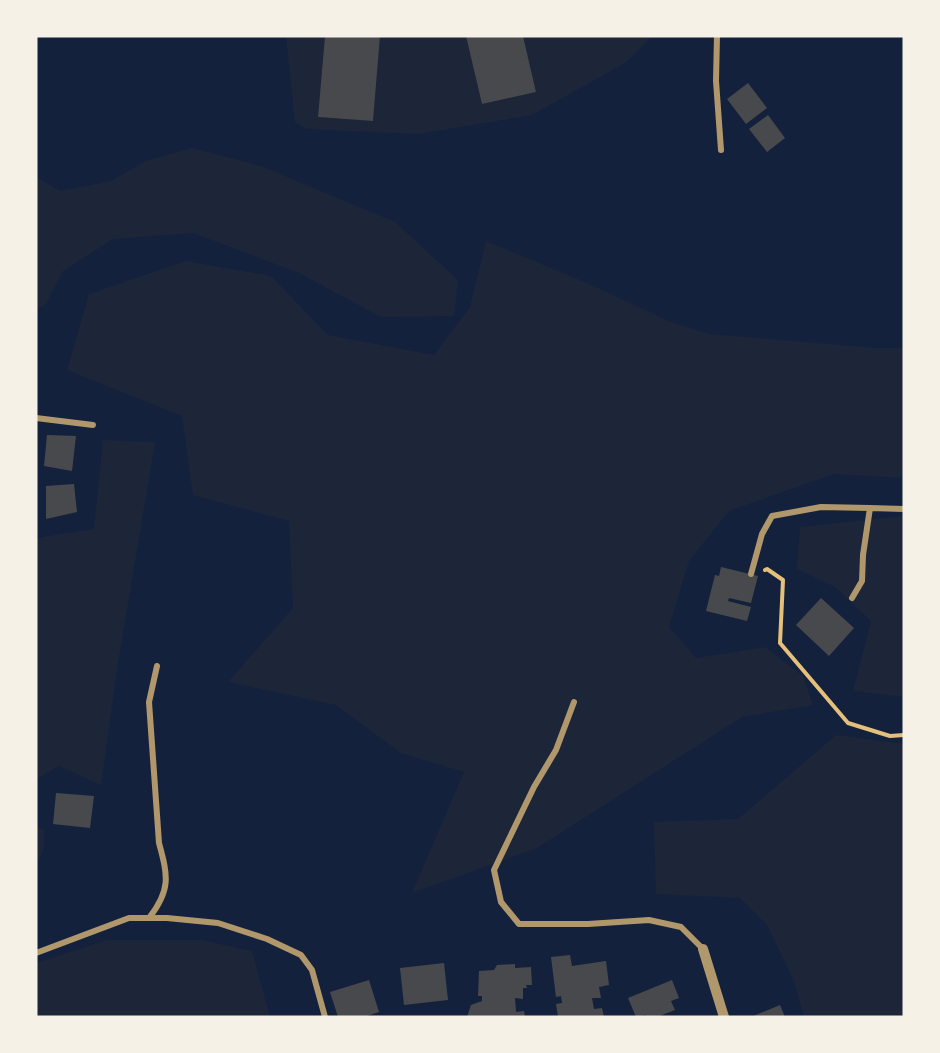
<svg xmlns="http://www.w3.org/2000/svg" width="940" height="1053" viewBox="0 0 940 1053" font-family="'Libre Baskerville',serif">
	<rect width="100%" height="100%" fill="#14213d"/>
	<path fill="#1d2539" d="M286 36H325L318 117 373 121 380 36H466L482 104 536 92 523 36H653L625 63 532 115 418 134 306 129 295 122Z
		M192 148 261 166 395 222 458 280 454 316 381 317 299 273 193 233 113 239 63 271 46 304 36 310V177L60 191 111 181 146 161Z
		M486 241 587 283 671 322 709 334 876 348H904V478L834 474 729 511 689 561 669 627 696 658 765 647 803 676 813 705 742 717 537 848 412 893 464 772 401 753 336 705 228 682 293 608 289 521 193 495 182 416 67 370 89 294 186 261 271 276 328 335 434 355 470 307Z
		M103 440 155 442 118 663 101 785 59 766 36 779V538L94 529Z
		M904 516V697L853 691 871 621 835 587 797 569 800 527Z
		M836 735 904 744V1017H804L794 981 767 925 740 898 656 894 654 822 738 819Z
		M36 826 44 830V848L36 866Z
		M107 940H201L252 951 270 1017H36V963Z"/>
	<path fill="#48494c" d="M325 36H380L373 121 318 117Z
		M466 36H523L536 92 482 104Z
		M748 83 767 108 746 124 727 99Z
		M768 115 785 138 767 152 749 129Z
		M47 435 76 436 72 471 44 466Z
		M74 484 77 512 46 519V486Z
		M721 567 758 576 751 603 729 598 728 601 751 607 747 621 706 611 715 575 719 576Z
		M821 598 854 628 829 656 796 625Z
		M56 793 94 796 90 828 53 824Z
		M570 955 572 966 606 961 609 985 599 987 601 998H592L594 1009 602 1008 604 1017H558L556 1004 562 1003 561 996 556 997 551 957Z
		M444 963 448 1000 404 1005 400 968Z
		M515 964V968L531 967 532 985H526L527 988H523V999L515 998 516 1012 524 1011 525 1017H467L471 1005 482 1001V996H478L479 971 494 970 497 965Z
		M369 980 379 1012 364 1017H338L330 992Z
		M672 980 679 998 671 1001 675 1010 657 1017H646L645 1015 642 1017H636L628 998Z
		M780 1005 785 1017H751Z"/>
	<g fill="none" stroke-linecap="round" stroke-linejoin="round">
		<path stroke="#e5c07b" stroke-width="4" d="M765 570 767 569 783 580 780 643 848 723 890 736 904 735"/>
		<path stroke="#b1986c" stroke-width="6" d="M717 36 716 81 721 150
			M36 418 93 425
			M870 508 904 509
			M751 574 762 534 772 516 821 507 870 508 863 555 862 581 852 598
			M574 702 556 750 534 787 494 870 501 902 519 924H588L649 920 681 927 703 949
			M149 918C171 890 168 876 159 843L149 702 157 666
			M36 953 129 918H167L218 923 267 939 301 955 312 970 325 1017"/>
		<path stroke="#b1986c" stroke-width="10" d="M703 949 724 1017"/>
	</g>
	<rect width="940" height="1053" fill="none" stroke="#f6f1e7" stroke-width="75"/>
</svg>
